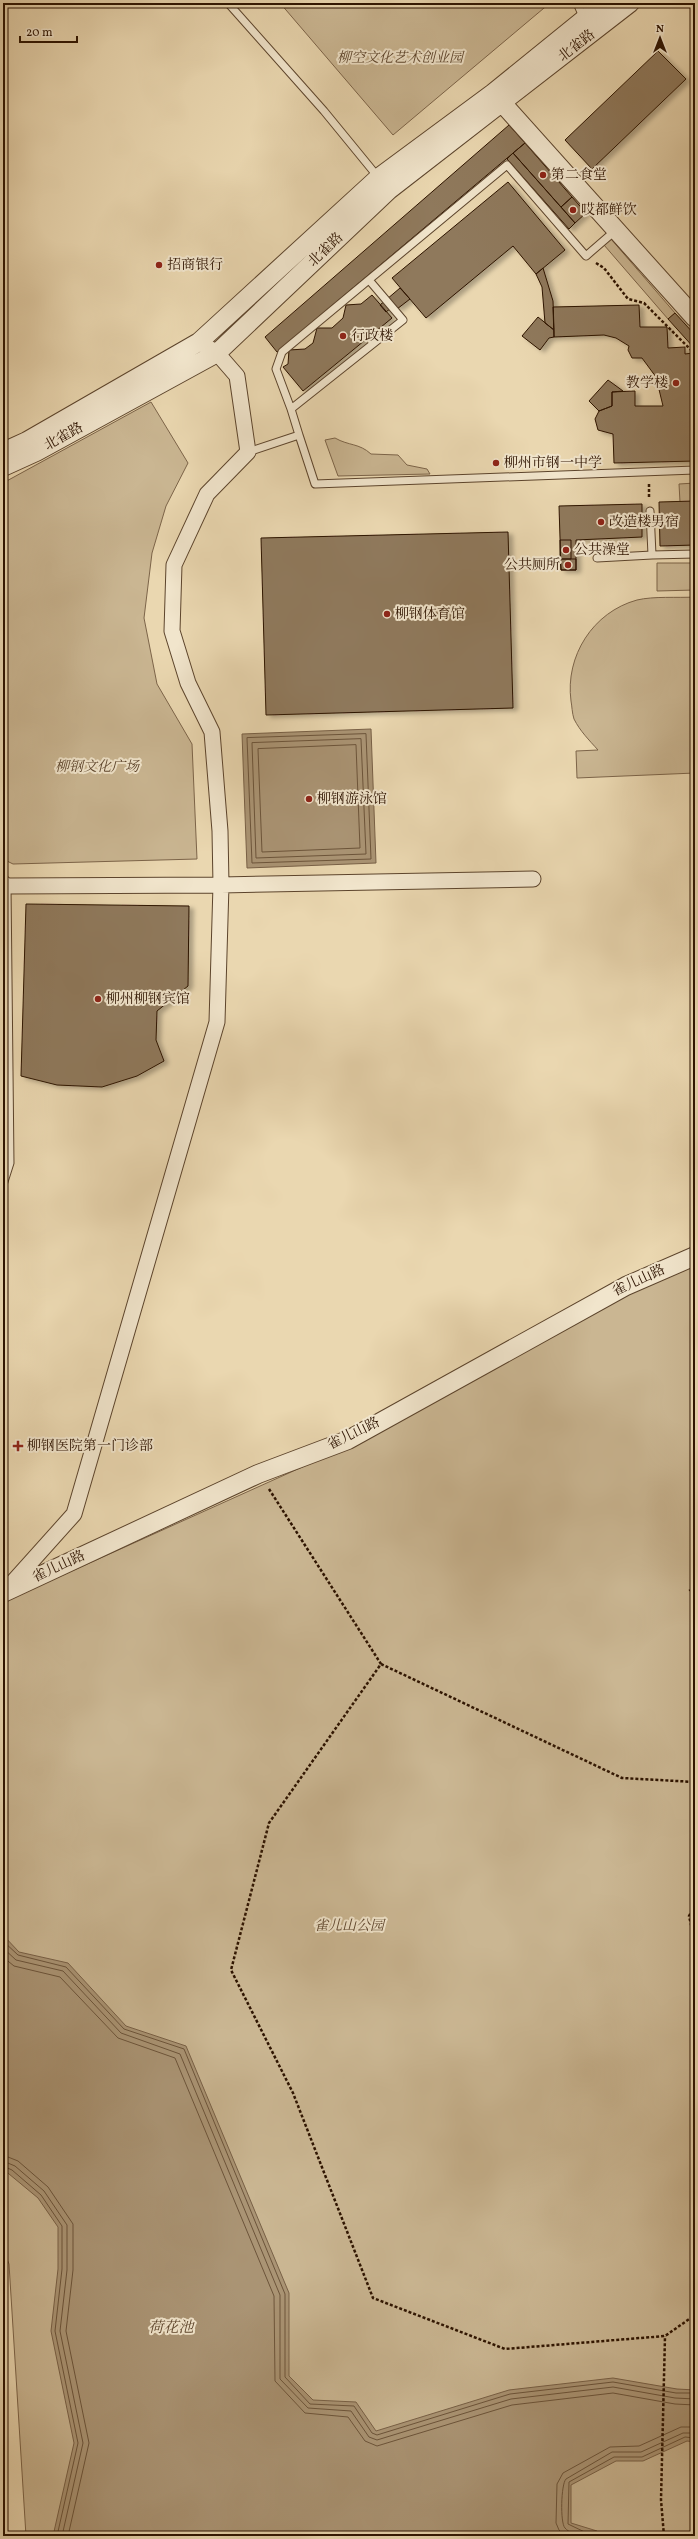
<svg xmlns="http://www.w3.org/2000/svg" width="698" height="2539" viewBox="0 0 698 2539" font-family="Vollkorn,'Noto Serif SC',serif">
	<defs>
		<filter id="shadow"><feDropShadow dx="4.5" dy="2.5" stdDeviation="2" flood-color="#0004"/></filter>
	</defs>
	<rect width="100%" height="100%" fill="#ead7b0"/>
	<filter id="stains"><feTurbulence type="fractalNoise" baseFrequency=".005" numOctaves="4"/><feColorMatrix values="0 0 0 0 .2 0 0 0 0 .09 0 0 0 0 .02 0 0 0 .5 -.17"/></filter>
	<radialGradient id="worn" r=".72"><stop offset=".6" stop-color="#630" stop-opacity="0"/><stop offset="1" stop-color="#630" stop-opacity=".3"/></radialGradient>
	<path fill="#cab692" stroke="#7c6449" d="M280 3H550L393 135Z
		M611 239 675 313 668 319 604 245Z
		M151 402 188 463 166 506 152 553 144 618 157 684 192 744 197 859 13 864 3 859V483Z
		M335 438C349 446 359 443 371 454L398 455 407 465 427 469 430 474 338 476 325 440Z
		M695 483V501L680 502 679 484Z
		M657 563H695V590L657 591Z
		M695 597V773L577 778 576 751 598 750C589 740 580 731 574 719 572 713 572 706 571 701 565 656 593 612 637 600 654 596 677 598 695 597Z
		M695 1264V2536H26L9 2264 3 2249V1602L351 1445 628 1290Z"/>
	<path fill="#aa9474" stroke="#786046" d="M371 729 376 863 247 868 242 734Z
		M3 1935 19 1952 68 1963 126 2026 186 2046 289 2293V2376L313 2400 356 2402 376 2431 509 2390 613 2378 677 2389 695 2390V2442L687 2441 643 2461H616L571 2485V2523L597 2531V2536H53L74 2443 51 2331 58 2269V2227L38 2198 3 2169Z"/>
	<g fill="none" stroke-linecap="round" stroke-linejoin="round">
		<path stroke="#6c543a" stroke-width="1" d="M366 734 371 859 252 863 247 738Z
			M361 739 366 854 256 858 252 743Z
			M356 745 360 848 262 852 258 749Z
			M3 1941 18 1955 66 1967 124 2029 184 2049 285 2294V2377L310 2404 354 2406 372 2433 377 2435 510 2394 613 2382 676 2393H695
			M3 1948 16 1960 63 1971 121 2033 180 2054 280 2295V2379L308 2408 351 2411 369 2437 377 2440 511 2399 613 2387 675 2398 695 2399
			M3 1957 14 1966 60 1977 118 2038 175 2058 274 2296 275 2381 305 2413 348 2417 365 2441 377 2446 512 2405 613 2393 675 2404 695 2405
			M3 2155 18 2161 48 2187 73 2224V2270L66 2331 89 2443 68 2536
			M3 2161 15 2166 44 2191 67 2225V2270L60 2331 83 2443 62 2536
			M3 2166 12 2170 41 2195 62 2226V2269L55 2331 78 2443 57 2536
			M565 2536 559 2530 556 2523 557 2484 563 2473 610 2447 639 2446 681 2427H695
			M582 2536C577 2534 569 2533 565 2528 560 2523 561 2484 566 2479L612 2452H641L683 2433H695
			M593 2536 568 2524 569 2482 614 2457H642L685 2437 695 2438"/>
	</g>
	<path fill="#8f795c" stroke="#2d1300" filter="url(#shadow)" d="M658 51 686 79 592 169 565 140Z
		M509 125 525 143 277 352 265 337Z
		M525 143 572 197 561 207 513 153Z
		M513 153 575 223 569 229 507 159Z
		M508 182 565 250 536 274 513 246 426 318 392 278Z
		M572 197 586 213 575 223 561 207Z
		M543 268 553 301 554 330 545 323 542 287 536 274Z
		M400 288 410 299 397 309 395 305 386 312 380 305Z
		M372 295 392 318 303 391 283 367 288 364 289 350 305 349 313 343 317 328H332L343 318 346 305 361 304Z
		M639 305 640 327H667L668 348 685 347V354L693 353 695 461 614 463 613 434 598 430 595 419 599 411 612 406V392L635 391V406H663L656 377 642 358H632L628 350 629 346 616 338 604 335 554 337 553 307Z
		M675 313 695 335V349L668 319Z
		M538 317 554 330V337L549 338 540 350 522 336Z
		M608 380 623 391 612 392V406L599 411 589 401Z
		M695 501V545L660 546 659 502Z
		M642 504V537L576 540V570H561L559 506Z
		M508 532 513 708 266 715 261 538Z
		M560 540H571V559H560Z
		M560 559H576V570H561Z
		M26 904 189 906 188 986 157 1011 156 1040 164 1061 137 1076 102 1087 57 1085 21 1076Z"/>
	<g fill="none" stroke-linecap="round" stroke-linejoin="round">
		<g stroke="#5c442c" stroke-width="9">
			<path id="service" d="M228 3 324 111 378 177
				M577 3 584 19
				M291 409 276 369 282 352 507 165 586 256 616 230
				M299 435 315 484 695 470
				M248 452 299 435 291 409 403 320 369 280
				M650 511 652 555 695 554
				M597 558 652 555
				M3 1185 10 1163 7 886"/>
		</g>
		<g stroke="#5c442c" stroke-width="17">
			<path id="minor" d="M3 883 7 886 221 885 533 879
				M5 1591 74 1514 217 1022 221 885 220 831 212 732 188 683 172 631 174 565 207 494 248 452 237 376 217 353 199 342"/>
		</g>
		<g stroke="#5c442c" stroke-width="20">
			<path id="tertiary" d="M495 95 695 318
				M3 452 27 441 199 342 378 178 493 93 604 3
				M3 467 36 452 217 353 389 190 630 3
				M3 1593 258 1474 348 1440 626 1286 695 1256"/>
		</g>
		<path stroke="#2d1300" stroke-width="2.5" stroke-dasharray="3 2" stroke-linecap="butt" d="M596 263 604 268 628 299 644 303 695 354
			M649 484V499
			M269 1489 381 1664 269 1823 231 1970 293 2093 373 2298 505 2349 665 2336 695 2315
			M695 1581 690 1590 695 1593
			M381 1664 622 1778 695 1782
			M695 1905 689 1916 695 1942
			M664 2536 661 2500 665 2336"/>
		<use href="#service" stroke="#f1e5cc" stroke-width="7"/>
		<use href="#minor" stroke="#f1e5cc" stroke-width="15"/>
		<use href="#tertiary" stroke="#f1e5cc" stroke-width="18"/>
	</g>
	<g fill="#8f2418" stroke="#f1e5cc" stroke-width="1.5">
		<circle cx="543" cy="175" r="4"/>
		<circle cx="573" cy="210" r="4"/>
		<circle cx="159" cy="265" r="4"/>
		<circle cx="343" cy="336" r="4"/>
		<circle cx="676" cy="383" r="4"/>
		<circle cx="496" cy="463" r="4"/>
		<circle cx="601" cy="522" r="4"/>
		<circle cx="566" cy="550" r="4"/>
		<circle cx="568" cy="565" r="4"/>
		<circle cx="387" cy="614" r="4"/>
		<circle cx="309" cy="799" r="4"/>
		<circle cx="98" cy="999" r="4"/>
		<path d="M16 1440h4v4h4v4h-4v4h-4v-4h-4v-4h4z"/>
	</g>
	<g text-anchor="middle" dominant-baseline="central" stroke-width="4" stroke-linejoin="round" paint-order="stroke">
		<g font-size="14" fill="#2d1300" stroke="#f1e5cc">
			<text transform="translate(577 46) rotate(-38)">北雀路</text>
			<text transform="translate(326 250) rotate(-44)">北雀路</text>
			<text transform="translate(64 437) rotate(-29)">北雀路</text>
			<text transform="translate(639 1281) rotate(-25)">雀儿山路</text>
			<text transform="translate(354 1434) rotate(-26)">雀儿山路</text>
			<text transform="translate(59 1567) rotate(-25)">雀儿山路</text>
		</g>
		<g font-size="14" font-style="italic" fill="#5c442c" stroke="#f1e5cc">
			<text x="400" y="58">柳空文化艺术创业园</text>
			<text x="97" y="767">柳钢文化广场</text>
			<text x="349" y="1926">雀儿山公园</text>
		</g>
		<g font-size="14" fill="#2d1300" stroke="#f1e5cc" text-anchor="start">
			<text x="551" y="175">第二食堂</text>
			<text x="581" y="210">哎都鲜饮</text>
			<text x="167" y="265">招商银行</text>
			<text x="351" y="336">行政楼</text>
			<text x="668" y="383" text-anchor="end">教学楼</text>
			<text x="504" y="463">柳州市钢一中学</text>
			<text x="609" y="522">改造楼男宿</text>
			<text x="574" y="550">公共澡堂</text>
			<text x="560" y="565" text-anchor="end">公共厕所</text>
			<text x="395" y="614">柳钢体育馆</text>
			<text x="317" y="799">柳钢游泳馆</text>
			<text x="106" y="999">柳州柳钢宾馆</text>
			<text x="27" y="1446">柳钢医院第一门诊部</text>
		</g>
		<g font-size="15" font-style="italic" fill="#5f472e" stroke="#f1e5cc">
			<text x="171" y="2328">荷花池</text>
		</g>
	</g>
	<rect width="698" height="2539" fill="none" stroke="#ead7b0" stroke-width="16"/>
	<rect x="4" y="4" width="690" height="2531" fill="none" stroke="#2d1300" stroke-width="2"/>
	<rect x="8" y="8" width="682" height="2523" fill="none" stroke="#2d1300"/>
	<g transform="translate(660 38)" stroke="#f1e5cc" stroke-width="3" paint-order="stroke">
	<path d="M0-3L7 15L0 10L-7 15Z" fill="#2d1300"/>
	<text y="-6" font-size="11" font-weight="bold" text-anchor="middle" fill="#2d1300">N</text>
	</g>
	<path d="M20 36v6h57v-6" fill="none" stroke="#2d1300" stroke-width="2"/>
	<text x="26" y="36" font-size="12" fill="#2d1300" stroke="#f1e5cc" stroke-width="3" paint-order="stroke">20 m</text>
	<rect width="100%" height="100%" filter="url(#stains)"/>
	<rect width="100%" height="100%" fill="url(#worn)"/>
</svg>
